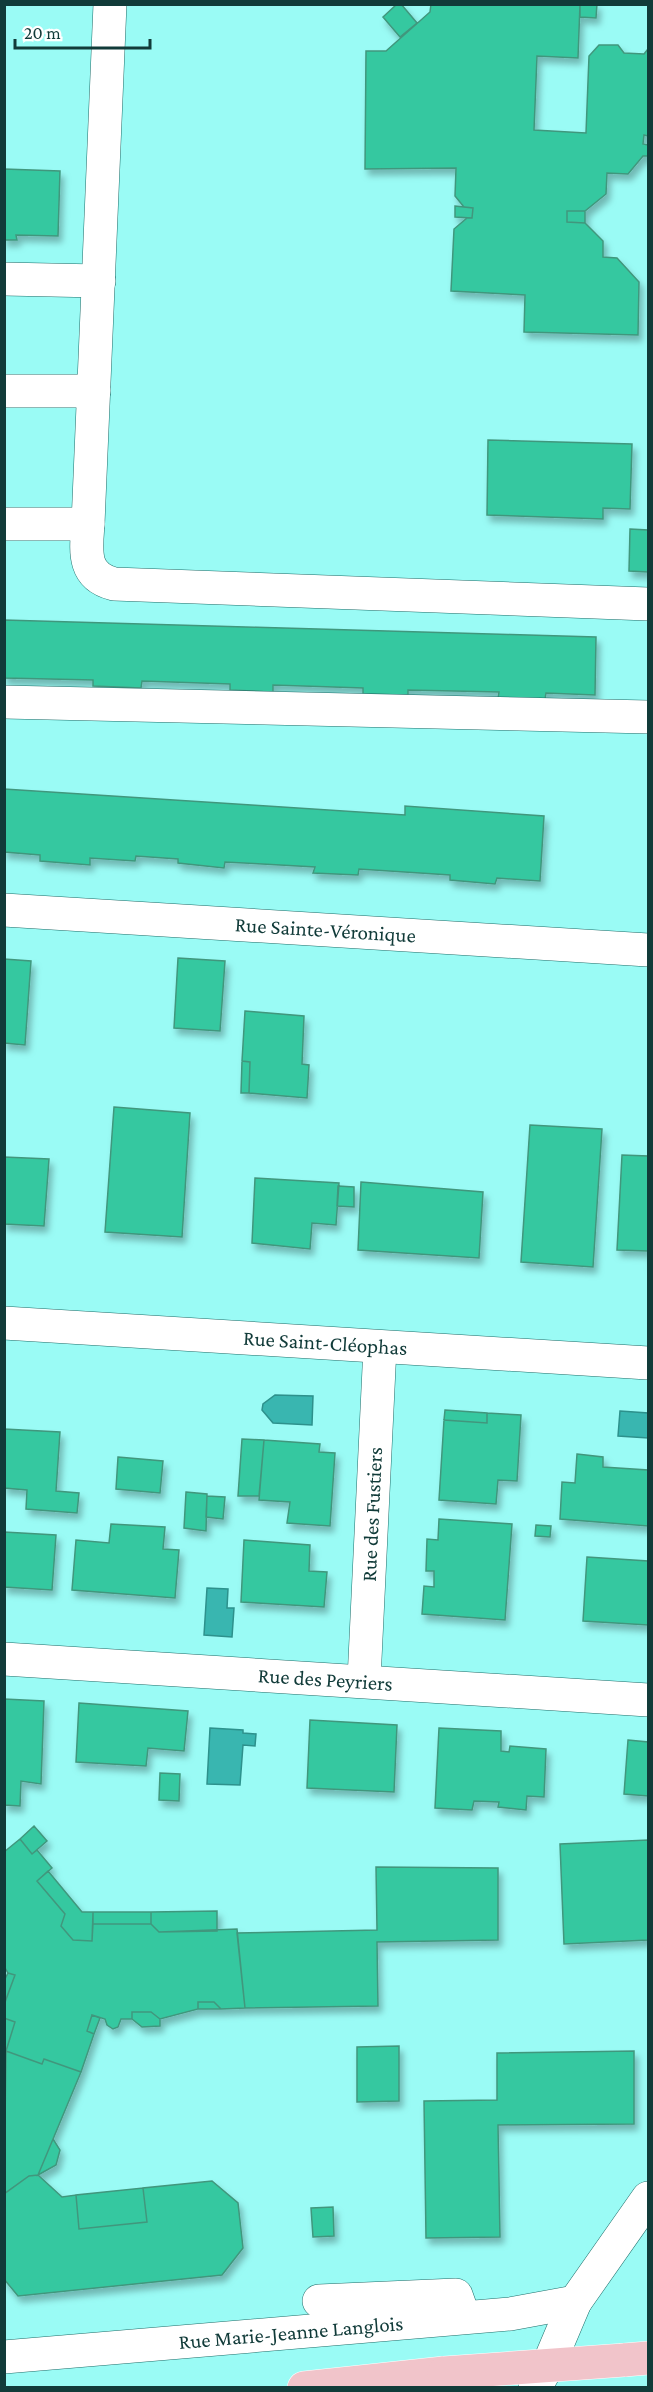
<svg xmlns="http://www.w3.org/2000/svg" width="653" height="2392" viewBox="0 0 653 2392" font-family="'Crimson Pro',serif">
	<defs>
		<filter id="shadow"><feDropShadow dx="3.5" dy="6" stdDeviation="3" flood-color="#0004"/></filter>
	</defs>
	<rect width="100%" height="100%" fill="#9afbf5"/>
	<path fill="#39b6b0" stroke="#2d918c" stroke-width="1.5" d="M275 1395 313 1396 312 1425 273 1423 262 1410 263 1404Z
		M620 1411 648 1413V1438L618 1436Z
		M207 1588 228 1589 227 1608H234L232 1637 204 1635Z
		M210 1728 243 1730V1733L256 1734 255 1746 243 1745 240 1785 207 1784Z"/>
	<path fill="#36c8a0" stroke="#41977d" stroke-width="1.5" filter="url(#shadow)" d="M397 4H401L417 23 400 37 383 17Z
		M431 4H580L578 58 537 56 534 130 586 133 589 56 599 45H618L624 53 644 54 648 49V136L644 135 643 144 648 145V156H643L628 174 607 173 606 194 585 211H567V222L585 223 603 241V257L617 258 639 282 638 335 524 332 525 295 451 291 454 229 467 218H472L473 208 464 207 455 196 456 168 365 169 366 51H386L430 12Z
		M580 4H597L596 18 580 17Z
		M4 169 60 171 58 236 16 235 17 240H4Z
		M455 206 473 208 472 218 455 217Z
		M567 211H585V223L567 222Z
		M488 440 632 444 630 509 603 508V519L487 515Z
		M630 529 648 530V572L629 571Z
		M4 620 596 637 595 695 546 693 545 699 498 698 499 692 408 690V695L363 694V688L273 685V692L230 690V684L142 681 141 688 93 686V680L4 678Z
		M4 789 405 815V806L544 816 540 881 497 878 495 884 450 880V875L359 869 358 875 313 873 315 867 225 862 224 868 178 863V859L136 856 135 861 90 858V865L40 861V855L4 852Z
		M178 958 225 961 220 1031 174 1028Z
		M4 959 31 961 25 1045 4 1043Z
		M245 1011 304 1016 302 1064 309 1065 307 1098 249 1093 250 1062 242 1061Z
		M242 1061 250 1062 249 1093H241Z
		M114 1107 190 1113 182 1237 105 1232Z
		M530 1125 602 1129 593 1267 521 1262Z
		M622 1155 648 1156V1265V1251L617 1250Z
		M4 1157 49 1159 44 1226 4 1224Z
		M255 1178 339 1183 336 1225 312 1223 310 1249 252 1243Z
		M361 1182 483 1192 479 1258 358 1250Z
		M338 1186 354 1187V1207L337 1206Z
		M445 1410 487 1413V1423L444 1420Z
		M487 1413 521 1415 517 1481 498 1480 496 1504 439 1500 444 1420 487 1423Z
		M4 1429 60 1432 56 1491 79 1493 77 1513 26 1509 27 1490 4 1488Z
		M242 1439 264 1440 259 1496H238Z
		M264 1440 320 1444 319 1452 335 1453 330 1526 287 1523 290 1502 259 1500Z
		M577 1454 603 1457V1467L648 1470V1526L560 1519 562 1482 575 1483Z
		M118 1457 163 1461 160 1493 116 1489Z
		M186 1492 207 1494 206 1531 184 1528Z
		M207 1496 225 1497 223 1519 206 1517Z
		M439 1519 512 1524 505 1620 422 1614 424 1586 434 1587V1571H426L427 1539 438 1540Z
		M111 1524 165 1527 163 1549 179 1550 175 1598 72 1590 76 1540 109 1543Z
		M536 1525 551 1526 550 1537 535 1536Z
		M4 1532 56 1535 52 1590 4 1587Z
		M244 1540 310 1545 309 1571 327 1572 324 1607 241 1602Z
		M587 1557 648 1561V1625L583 1621Z
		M4 1699 44 1701 41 1784 21 1781 20 1806 4 1805Z
		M79 1703 188 1711 184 1751 148 1748 146 1766 76 1762Z
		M310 1720 397 1725 394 1792 307 1788Z
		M439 1728 501 1731V1751L509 1752 510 1746 546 1749 544 1797 527 1796 526 1810 498 1807 499 1802 474 1801 472 1810 435 1808Z
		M628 1740 648 1742V1796L624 1794Z
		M160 1773 180 1774 179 1801 159 1800Z
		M34 1826 47 1841 32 1854 20 1839Z
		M20 1839 32 1854 37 1850 52 1868 37 1881 65 1914 61 1926 73 1940 92 1941 93 1924H151L159 1932 237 1929 245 2008 221 2009 214 2002H198V2009L160 2019 151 2012H132V2019H121L118 2027 113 2029 107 2025 105 2019 92 2015 87 2031 94 2034 81 2072 44 2059 42 2064 6 2051 15 2022 4 2018V2005L15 1975 8 1973 4 1966V1852Z
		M648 1840V1940L564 1944 560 1844Z
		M376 1867 498 1868V1940L377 1942 378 2006 245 2008 237 1933 377 1930Z
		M48 1871 82 1912H93L92 1941 73 1940 61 1926 65 1914 37 1881Z
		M217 1911V1931L159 1932 151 1924V1912Z
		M93 1912H151V1924H93Z
		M8 1973 15 1975 5 2002 4 1981Z
		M198 2002H214L221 2009H198Z
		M132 2012H151L160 2019V2026L142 2027 132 2019Z
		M92 2015 100 2018 94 2034 87 2031Z
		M4 2018 15 2022 6 2051 4 2049Z
		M399 2046V2101L357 2102V2047Z
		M6 2051 42 2064 44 2059 81 2072 38 2175 29 2176 4 2194Z
		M634 2051V2124L498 2125 500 2237 426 2238 424 2101 497 2100V2053Z
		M53 2139 60 2150 56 2165 38 2175Z
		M38 2175 62 2197 76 2195 79 2229 147 2222 143 2188 212 2181 238 2203 243 2248 222 2275 18 2296 4 2279V2194L29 2176Z
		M143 2188 147 2222 79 2229 76 2195Z
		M333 2207 334 2236 313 2237 311 2208Z"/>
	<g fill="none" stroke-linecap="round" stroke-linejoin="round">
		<g stroke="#1f6e6a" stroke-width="34">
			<g id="minor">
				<path d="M4 279 99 281"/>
				<path d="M4 391H94"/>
				<path d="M4 524H88L110 4"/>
				<path d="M88 524C86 551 82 576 114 584L648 604"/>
				<path d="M4 702 648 717"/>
				<path id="s1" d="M4 910 648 950"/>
				<path id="s2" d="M4 1323 648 1363"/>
				<path id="s3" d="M4 1659 648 1700"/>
				<path id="s4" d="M364 1680 380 1347"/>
				<path d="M319 2301 456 2295 461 2309"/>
				<path id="s5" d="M4 2357 510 2314 575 2302"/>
				<path d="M535 2388 550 2361 575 2302 648 2198"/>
			</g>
		</g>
		<g stroke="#fff" stroke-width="34">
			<path id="major" d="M624 2360 648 2358
				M304 2388 444 2373"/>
		</g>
		<use href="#minor" stroke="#fff" stroke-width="33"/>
		<use href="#major" stroke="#f1c4ca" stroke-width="33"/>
		<g stroke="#fff" stroke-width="34" stroke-linecap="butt">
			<path id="major-bridge" d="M444 2373 624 2360"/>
		</g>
		<use href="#major-bridge" stroke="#f1c4ca" stroke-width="33"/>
	</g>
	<g text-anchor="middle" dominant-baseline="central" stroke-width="6" stroke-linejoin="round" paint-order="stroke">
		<g font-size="21" fill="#113b39" stroke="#fff">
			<text stroke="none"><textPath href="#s1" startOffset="322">Rue Sainte-Véronique</textPath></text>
			<text stroke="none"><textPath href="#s2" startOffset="322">Rue Saint-Cléophas</textPath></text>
			<text stroke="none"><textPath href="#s4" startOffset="166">Rue des Fustiers</textPath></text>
			<text stroke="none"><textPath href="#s3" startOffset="322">Rue des Peyriers</textPath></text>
			<text stroke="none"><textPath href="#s5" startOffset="288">Rue Marie-Jeanne Langlois</textPath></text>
		</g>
	</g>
	<rect width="653" height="2392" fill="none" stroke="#113b39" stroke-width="12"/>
	<path d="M15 39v9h135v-9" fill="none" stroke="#113b39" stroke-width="3"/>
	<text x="24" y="39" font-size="18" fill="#113b39" stroke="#ffffff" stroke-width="4.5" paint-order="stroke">20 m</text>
</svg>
